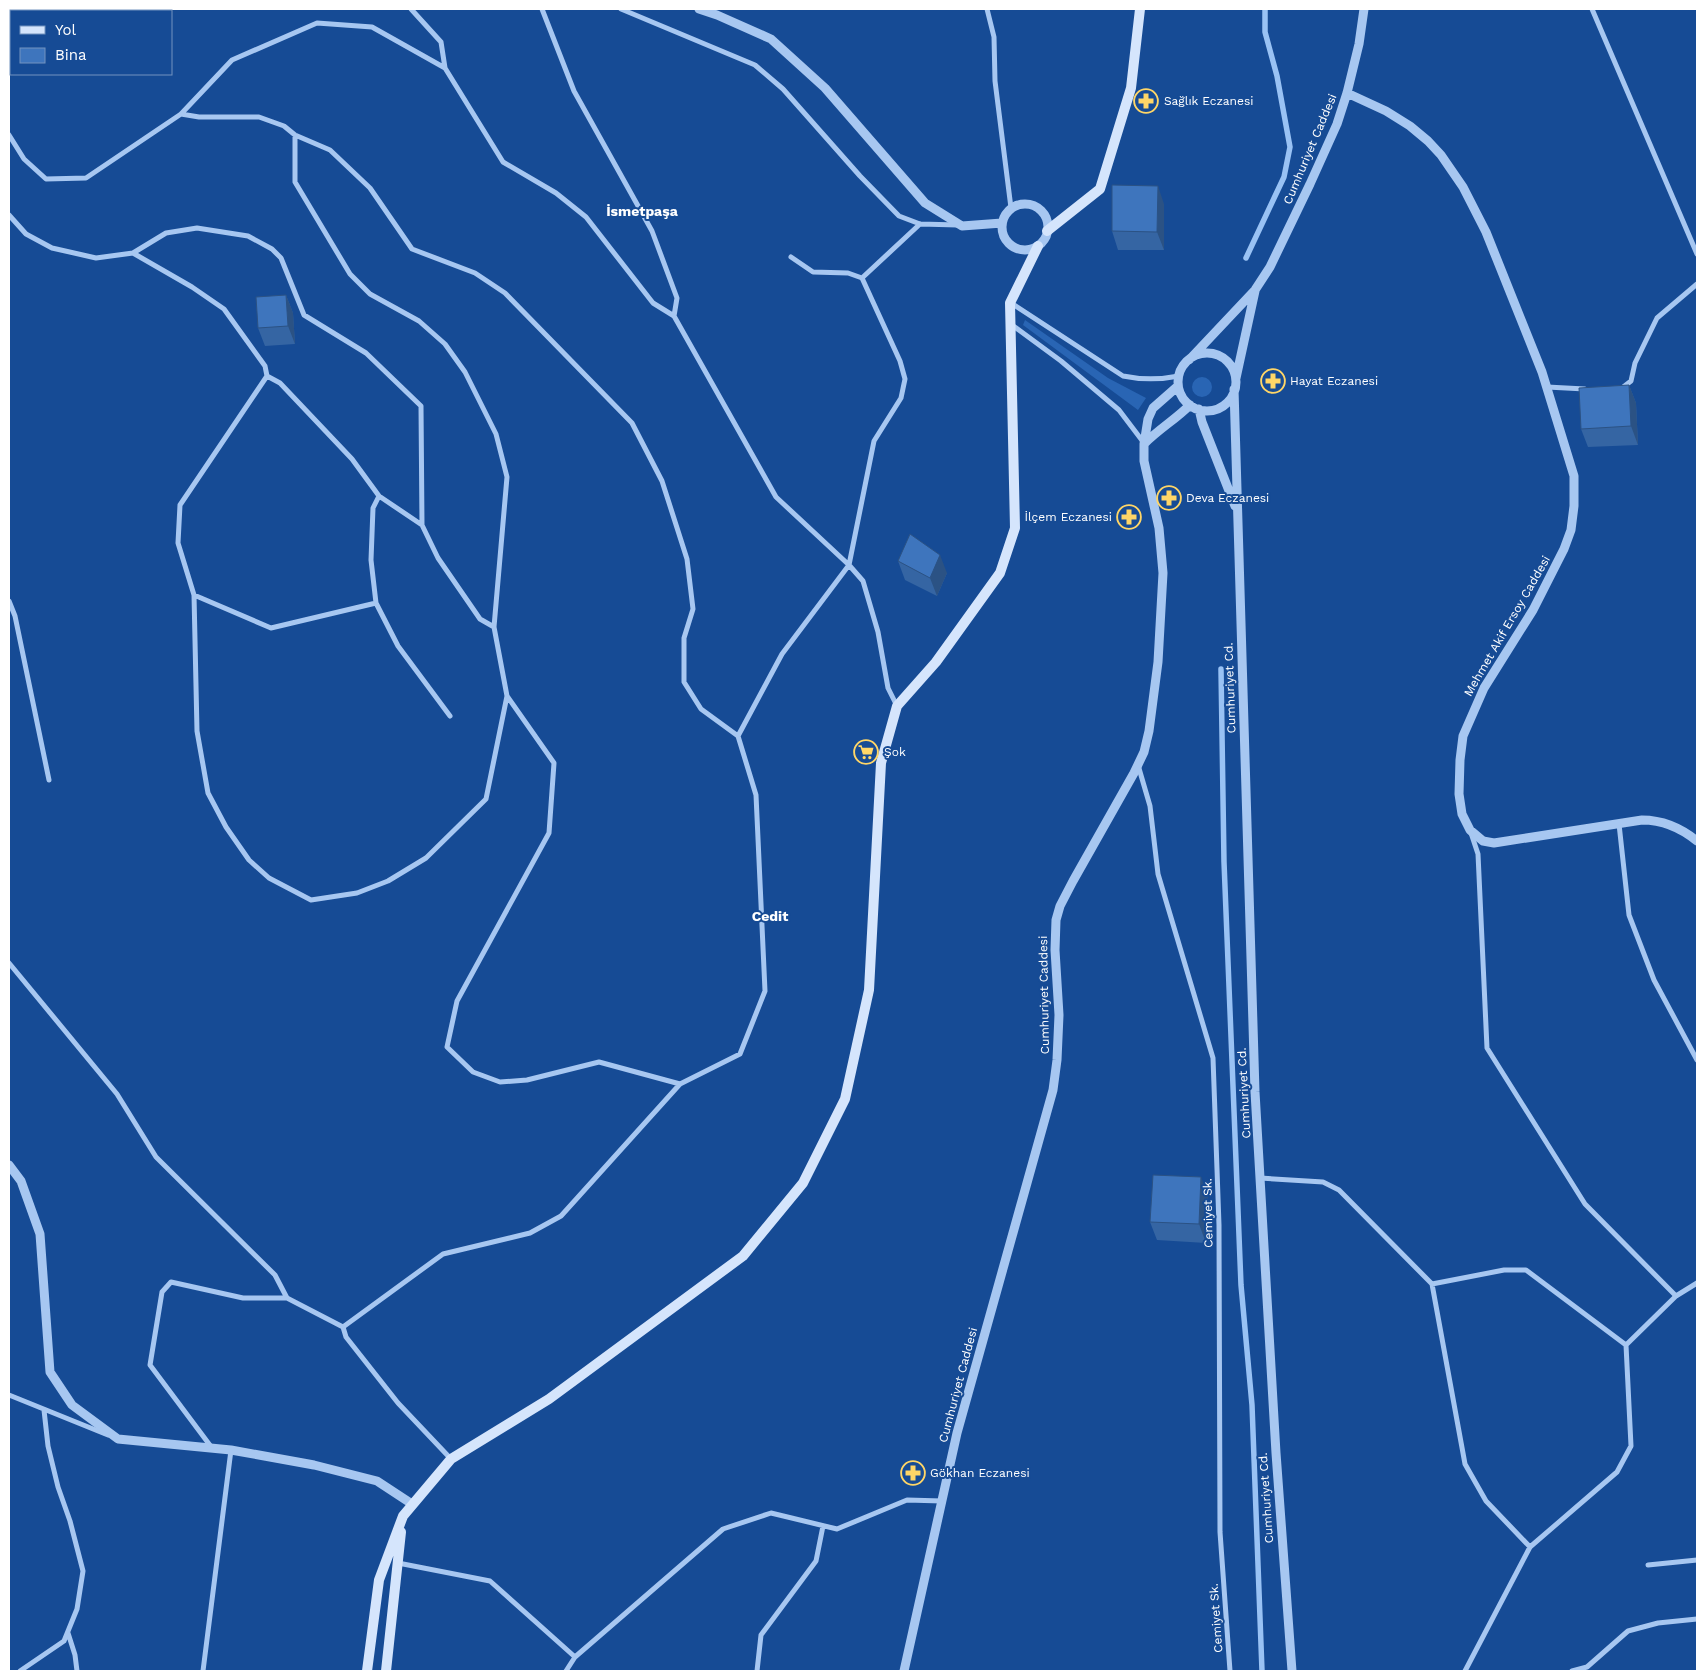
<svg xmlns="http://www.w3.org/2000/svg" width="1706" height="1680" viewBox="0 0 1706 1680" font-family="'Work Sans',sans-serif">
	<rect width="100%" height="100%" fill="#164b95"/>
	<path fill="#2965b4" d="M1025 320 1108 378 1146 398 1138 410 1023 325Z
		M1192 387a10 10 0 1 1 20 0a10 10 0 1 1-20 0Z"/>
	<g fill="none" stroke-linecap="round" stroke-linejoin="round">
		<path stroke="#99c2f4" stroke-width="5.5" d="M1246 258 1284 177 1290 147 1277 76 1265 32V9
			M1221 669 1224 862 1241 1285 1252 1405 1262 1671"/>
		<path stroke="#a7c7f1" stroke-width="5" d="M411 9 441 42 445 68 503 162 556 193 586 217 653 303 674 316 776 497 849 565 863 581 878 632 888 688 897 706
			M542 9 574 91 652 231 677 298 674 316
			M621 9 755 65 783 89 860 176 899 216 920 224 958 225
			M987 9 994 37 995 81 1011 208
			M1592 9 1697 254
			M111 11 115 9
			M181 114 199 117H259L284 126 295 135 330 150 370 188 412 249 475 273 505 293 632 423 662 481 687 559 693 609 684 638V682L701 709 738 736 756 795 765 991 740 1054 680 1084 561 1216 530 1233 443 1254 343 1327
			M9 135 24 159 46 179 86 178 181 114 232 60 317 23 372 27 445 68
			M9 215 26 234 52 248 96 258 133 253 166 233 197 228 248 236 272 249 281 258 304 315 366 353 421 406 422 525 438 558 480 619 494 627
			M133 253 192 287 224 309 265 366 267 376 180 505 178 543 194 595 197 731 208 793 226 827 249 860 269 878 311 900 357 893 388 881 426 858 486 799 507 696 494 627 507 477 496 434 465 372 445 344 419 321 370 294 350 274 295 182V135
			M791 257 813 272 848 273 862 278
			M1011 303 1123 376C1142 380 1159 380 1179 376
			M1012 325 1061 361 1119 410 1144 443
			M267 376 280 383 352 459 379 496 422 525
			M1547 387 1585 389
			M1622 388 1631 381 1635 363 1657 318 1697 284
			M379 496 373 508 371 560 376 603 398 646 450 716
			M194 595 271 628 376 603
			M9 601 15 616 49 780
			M507 696 554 763 549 833 457 1001 447 1047 473 1072 500 1082 527 1080 599 1062 680 1084
			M738 736 782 654 849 565 874 441 901 398 905 379 900 361 862 278 920 224
			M1138 765 1150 806 1158 874 1213 1058 1219 1225 1220 1532 1230 1671
			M1619 824 1629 915 1654 980 1697 1060
			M1471 833 1478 854 1487 1048 1585 1204 1676 1296
			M9 963 117 1094 156 1157 275 1275 287 1298
			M1260 1178 1323 1182 1339 1190 1432 1284 1465 1464 1486 1501 1530 1547
			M1432 1284 1504 1270H1526L1626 1345
			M9 1395 108 1435
			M212 1448 150 1365 162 1292 171 1282 243 1298H287L343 1327 346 1337 398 1403 451 1459
			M398 1563 490 1581 575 1657
			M1648 1565 1697 1560
			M68 1633 75 1655 77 1671
			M20 1671 64 1641 77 1609 83 1571 70 1521 58 1487 48 1446 44 1410
			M203 1671 231 1450
			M566 1671 575 1657 723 1529 771 1513 837 1529 907 1500 942 1501
			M757 1671 761 1635 816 1561 823 1526
			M1465 1671 1530 1547 1617 1472 1631 1446 1626 1345 1676 1296 1697 1283
			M1572 1671 1587 1667 1628 1631 1658 1623 1697 1619"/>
		<path stroke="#a7c7f1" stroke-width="9" d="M699 9 717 15 771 39 825 88 925 203 962 226 1002 223
			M1347 93 1386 111 1410 126 1428 141 1441 155 1463 187 1486 232 1542 372 1574 476V506L1571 530 1564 549 1533 610 1484 688 1463 736 1460 760 1459 794 1462 814 1470 830 1483 841 1494 843 1642 820C1663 820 1681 828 1697 841
			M1002 227a23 23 0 1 1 46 0a23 23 0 1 1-46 0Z
			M1178 382a29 29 0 1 1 58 0a29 29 0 1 1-58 0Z
			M1189 360 1255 290 1270 267 1310 184 1337 124 1347 93 1359 44 1364 9
			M1236 378 1255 291
			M1234 389 1255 1092 1276 1453 1292 1671
			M1199 409 1202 422 1235 506
			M1144 444C1159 429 1176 419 1190 405
			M9 1165 21 1181 40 1234 50 1372 72 1405 118 1439 231 1450 314 1465 377 1481 412 1504
			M904 1671 957 1433 1053 1090 1057 1060 1059 1015 1055 950 1056 920 1060 906 1073 881 1134 773 1144 752 1149 731 1158 662 1163 573 1159 528 1144 461V444L1148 419 1153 408 1178 386"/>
		<path stroke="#d5e5fc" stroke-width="10" d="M1047 231 1100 189 1131 88 1140 9
			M367 1671 379 1580 403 1516 451 1459 549 1399 743 1256 803 1183 845 1099 869 990 881 763 897 706 936 662 1000 573 1015 528 1010 303 1038 246
			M386 1671 401 1532"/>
	</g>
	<path fill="#3565a3" d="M1164 204V250H1118L1112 231Z
		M286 295 293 313 295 344 265 346 258 328Z
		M1629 385 1636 403 1638 445 1588 447 1581 429Z
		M898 561 947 573 937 596 905 580Z
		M1208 1196 1206 1243 1157 1240 1150 1222Z"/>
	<path fill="#2b5284" d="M1158 186 1164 204V250L1157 232Z
		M286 295 293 313 295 344 288 326Z
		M1629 385 1636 403 1638 445 1631 426Z
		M940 555 947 573 937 596 930 578Z
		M1201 1177 1208 1196 1206 1243 1199 1224Z"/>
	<path fill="#3e75bd" stroke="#2b5284" d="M1112 185 1158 186 1157 232 1112 231Z
		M286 295 288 326 258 328 256 297Z
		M1629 385 1631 426 1581 429 1579 388Z
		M910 534 940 555 930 578 898 561Z
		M1153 1175 1201 1177 1199 1224 1150 1222Z"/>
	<defs>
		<g id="pharmacy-ring" transform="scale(1.25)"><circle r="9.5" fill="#164b95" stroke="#ffd667" stroke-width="1.5"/><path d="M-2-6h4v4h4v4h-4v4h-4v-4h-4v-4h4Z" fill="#ffd667"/></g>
		<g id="supermarket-ring" transform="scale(1.25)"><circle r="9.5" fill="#164b95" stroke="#ffd667" stroke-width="1.5"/><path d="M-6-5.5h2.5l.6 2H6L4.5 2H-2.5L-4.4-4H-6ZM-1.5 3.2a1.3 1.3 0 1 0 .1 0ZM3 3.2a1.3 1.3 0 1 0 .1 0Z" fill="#ffd667"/></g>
	</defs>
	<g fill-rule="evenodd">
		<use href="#pharmacy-ring" x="1146" y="101"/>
		<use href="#pharmacy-ring" x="1273" y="381"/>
		<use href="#pharmacy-ring" x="1169" y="498"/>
		<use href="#pharmacy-ring" x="1129" y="517"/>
		<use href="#supermarket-ring" x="866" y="752"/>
		<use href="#pharmacy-ring" x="913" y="1473"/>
	</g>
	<g text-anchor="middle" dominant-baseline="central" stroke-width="4" stroke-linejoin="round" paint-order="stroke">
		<g font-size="12" fill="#fff" stroke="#164b95" text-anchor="start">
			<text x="1164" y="101">Sağlık Eczanesi</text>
			<text x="1290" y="381">Hayat Eczanesi</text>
			<text x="1186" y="498">Deva Eczanesi</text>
			<text x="1112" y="517" text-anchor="end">İlçem Eczanesi</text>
			<text x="884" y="752">Şok</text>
			<text x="930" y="1473">Gökhan Eczanesi</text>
		</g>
		<g font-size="12" fill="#fff" stroke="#164b95">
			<text transform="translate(1310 149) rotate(-67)">Cumhuriyet Caddesi</text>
			<text transform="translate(1507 626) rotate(-60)">Mehmet Akif Ersoy Caddesi</text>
			<text transform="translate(1230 688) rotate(-92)">Cumhuriyet Cd.</text>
			<text transform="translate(1044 995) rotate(-91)">Cumhuriyet Caddesi</text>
			<text transform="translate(1244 1093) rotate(-93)">Cumhuriyet Cd.</text>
			<text transform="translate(1208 1213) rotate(-91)">Cemiyet Sk.</text>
			<text transform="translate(958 1385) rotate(-75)">Cumhuriyet Caddesi</text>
			<text transform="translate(1266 1498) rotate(-94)">Cumhuriyet Cd.</text>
			<text transform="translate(1216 1618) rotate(-94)">Cemiyet Sk.</text>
		</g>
		<g font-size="14" font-weight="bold" fill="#fff" stroke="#164b95">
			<text x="642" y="211">İsmetpaşa</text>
			<text x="770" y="916">Cedit</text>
		</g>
	</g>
	<rect width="1706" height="1680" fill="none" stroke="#ffffff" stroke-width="20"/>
	<rect x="10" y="10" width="162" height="65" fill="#164b95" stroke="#7393bf"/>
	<rect x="20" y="26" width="25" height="8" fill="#d5e5fc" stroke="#7393bf"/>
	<text x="55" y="35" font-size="15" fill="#ffffff">Yol</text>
	<rect x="20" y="48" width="25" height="15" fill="#3e75bd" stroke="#7393bf"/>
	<text x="55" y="60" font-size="15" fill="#ffffff">Bina</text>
</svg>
